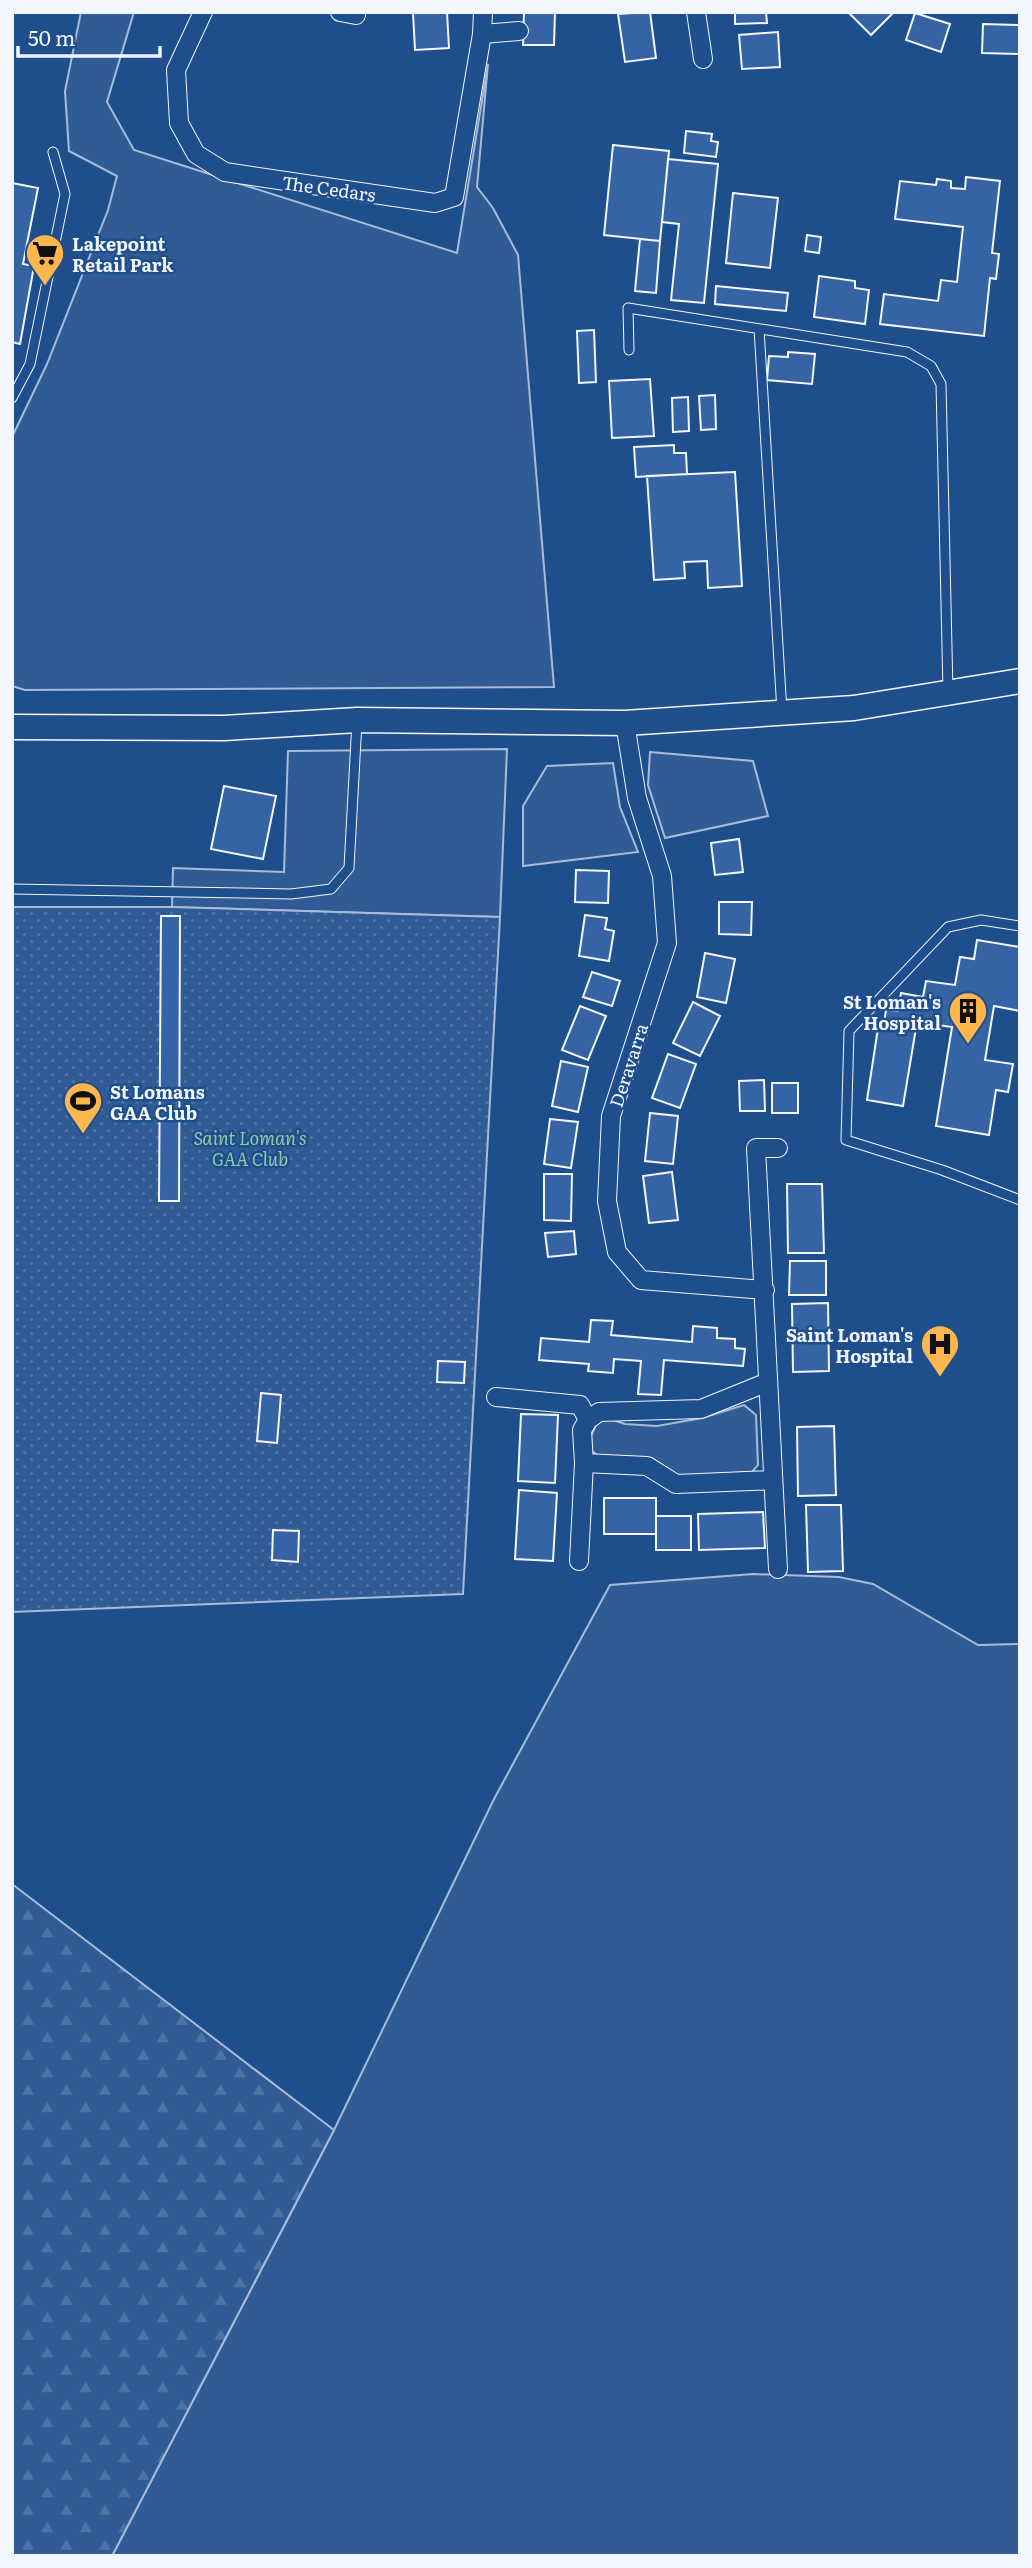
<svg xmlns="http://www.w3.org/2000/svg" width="1032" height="2568" viewBox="0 0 1032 2568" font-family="Literata,serif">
	<defs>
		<pattern id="forest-firs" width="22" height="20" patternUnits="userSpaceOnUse" patternTransform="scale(1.75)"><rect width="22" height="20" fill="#305b95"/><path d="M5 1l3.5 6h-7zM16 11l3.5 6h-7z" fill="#4e73a5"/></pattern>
		<pattern id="park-dots" width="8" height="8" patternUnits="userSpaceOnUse" patternTransform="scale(1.75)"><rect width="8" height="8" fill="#305b95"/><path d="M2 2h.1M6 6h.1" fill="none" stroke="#4e73a5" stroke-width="1.8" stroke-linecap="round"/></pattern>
	</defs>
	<rect width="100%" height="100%" fill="#1f4e8c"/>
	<path fill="#305b95" stroke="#a8bbd7" stroke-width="2" d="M81 12H134L107 102 134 150 457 253 488 64 477 187 493 208 518 255 554 687 25 690 12 686V437L47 364 108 210 117 176 69 151 65 91Z
		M507 749 500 917 172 907 173 868 284 872 288 751Z
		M650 752 753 761 768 816 665 838 648 785Z
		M613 763 620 807 638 852 523 866V806L547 766Z
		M744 1405 756 1415 758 1465 752 1472 679 1476 652 1458H601L592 1451 591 1436 597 1423 607 1418 625 1424 657 1426 702 1418Z
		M753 1574 839 1577 873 1584 978 1645 1020 1644V2556H112L334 2130 494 1799 610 1585Z"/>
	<path fill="url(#forest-firs)" stroke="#a8bbd7" stroke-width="2" d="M12 1884 334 2130 112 2556H12Z"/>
	<path fill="url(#park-dots)" stroke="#a8bbd7" stroke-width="2" d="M12 907H172L500 917 463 1594 12 1612Z"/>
	<path fill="#3563a3" stroke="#f2f6ff" stroke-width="2" d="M447 12 449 48 415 50 413 13Z
		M524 12H555L554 45H523Z
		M650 12 656 58 625 62 618 14Z
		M735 12H766L767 23 735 24Z
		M848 12H891L892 14 871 35Z
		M915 13 950 24 941 52 906 40Z
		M983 24 1019 25V54L982 53Z
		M778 32 780 67 742 69 739 35Z
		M686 131 712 134 711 141 718 142 716 157 684 153Z
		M613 145 669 151 660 241 604 235Z
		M668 159 718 164 704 303 671 300 679 224 662 222Z
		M966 177 1000 181 992 253 999 254 996 279 990 278 984 336 880 324 884 294 938 301 941 280 957 282 963 227 895 219 900 181 936 185 937 179 951 181V188L965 189Z
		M12 183 38 188 23 264 34 266 20 344 12 342Z
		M733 193 778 198 770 268 726 263Z
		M807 235 821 237 819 253 805 251Z
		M640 239 660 241 656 293 635 291Z
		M819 276 855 281V288L869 290 865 324 814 317Z
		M716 286 788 293 786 311 715 304Z
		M594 330 596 382 579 383 577 331Z
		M788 352 815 354 812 384 767 380 769 356 788 357Z
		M650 379 654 436 612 438 609 381Z
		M715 395 716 429 701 430 699 396Z
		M688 397 689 431 673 432 672 398Z
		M674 445V453H686L687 474 636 477 634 447Z
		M735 472 742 586 708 588 707 561 684 562 685 578 654 580 647 476Z
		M224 786 276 796 263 859 211 849Z
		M739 839 743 872 715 875 711 843Z
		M576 870 609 871 608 903 575 902Z
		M719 902H752L751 935 719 934Z
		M585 915 607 918 605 929 614 931 609 961 579 956Z
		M161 916H180L179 1201H159Z
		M977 940 1020 947V1011L994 1006 985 1060 1013 1064 1008 1092 996 1090 989 1135 936 1126 952 1027 917 1022 903 1106 867 1100 878 1028 883 1029 886 1010 898 1011 901 993 923 997 926 981 955 985 960 957 974 959Z
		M705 953 735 959 726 1003 697 997Z
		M592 972 620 981 612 1006 583 997Z
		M693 1002 720 1016 700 1056 673 1043Z
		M580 1006 606 1016 588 1060 562 1050Z
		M668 1054 696 1064 680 1108 652 1098Z
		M561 1061 588 1067 578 1112 552 1106Z
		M764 1080 765 1111H740L739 1081Z
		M772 1083H798V1113H772Z
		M650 1113 678 1116 673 1164 645 1161Z
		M550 1119 578 1122 571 1168 544 1164Z
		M672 1172 678 1220 649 1223 643 1176Z
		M544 1174H572L571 1221 544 1220Z
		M787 1184H822L824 1253H788Z
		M574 1231 576 1254 548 1257 545 1233Z
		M790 1261H826V1295H789Z
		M828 1303 829 1371 793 1372 792 1304Z
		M591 1320 613 1321 611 1335 692 1342 693 1326 717 1328V1338L735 1339V1348L745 1349 743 1366 664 1360 661 1395 638 1394 641 1361 614 1359 613 1373 588 1371 589 1364 539 1360 541 1338 589 1342Z
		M438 1361 465 1362 464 1383 437 1382Z
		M261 1393 281 1395 277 1443 257 1441Z
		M521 1414 558 1415 555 1483 518 1481Z
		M834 1426 836 1495 798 1496 797 1427Z
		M519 1490 557 1493 553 1561 515 1559Z
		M604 1498H656V1534H604Z
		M806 1505H841L843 1571 808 1572Z
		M763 1512 765 1548 699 1550 698 1514Z
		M656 1516H691V1550H656Z
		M273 1530 299 1531 298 1562 272 1560Z"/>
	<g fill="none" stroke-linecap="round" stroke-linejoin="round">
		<g stroke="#f2f6ff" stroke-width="11">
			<path id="lane" d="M759 329 782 712
				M629 350 628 308 907 352 931 366 941 384 948 691
				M12 398 30 364 65 194 53 152
				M12 889 291 894 331 889 349 868 357 721
				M1020 926 981 920 948 927 849 1031 846 1140 942 1170 1020 1200"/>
		</g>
		<g stroke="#f2f6ff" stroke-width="20">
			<path id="street" d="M203 12 176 70 179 123 196 154 225 172 435 203 454 197 482 34
				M340 12 356 15
				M483 12 482 34 519 31
				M696 12 703 59
				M625 723 637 798 662 876 667 943 611 1116 607 1201 617 1252 641 1280 765 1290
				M778 1148H756L778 1569
				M496 1397 580 1405 588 1420 599 1412 701 1409 768 1382
				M584 1463 647 1466 676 1484 773 1480
				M579 1561 584 1463 582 1430 588 1420"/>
		</g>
		<g stroke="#f2f6ff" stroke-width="27">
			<path id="secondary" d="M12 727 224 728 357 720 625 723 854 708 1020 681"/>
		</g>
		<use href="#lane" stroke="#1f4e8c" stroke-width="9"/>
		<use href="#street" stroke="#1f4e8c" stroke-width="18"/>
		<use href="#secondary" stroke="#1f4e8c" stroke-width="24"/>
	</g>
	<defs>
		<g id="supermarket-pin" transform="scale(2.0125)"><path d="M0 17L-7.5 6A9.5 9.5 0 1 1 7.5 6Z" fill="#ffb74d" stroke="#1f4e8c"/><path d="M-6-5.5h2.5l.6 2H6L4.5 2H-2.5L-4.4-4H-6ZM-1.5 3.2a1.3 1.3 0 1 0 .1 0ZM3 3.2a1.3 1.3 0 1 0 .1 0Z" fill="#111"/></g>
		<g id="building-pin" transform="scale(2.0125)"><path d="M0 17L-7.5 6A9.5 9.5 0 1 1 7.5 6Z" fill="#ffb74d" stroke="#1f4e8c"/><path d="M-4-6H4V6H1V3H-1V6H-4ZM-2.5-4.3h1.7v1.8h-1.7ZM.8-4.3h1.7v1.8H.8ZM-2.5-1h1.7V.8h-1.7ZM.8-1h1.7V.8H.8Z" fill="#111"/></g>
		<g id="stadium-pin" transform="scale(2.0125)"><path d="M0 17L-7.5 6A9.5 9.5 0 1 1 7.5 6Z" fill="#ffb74d" stroke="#1f4e8c"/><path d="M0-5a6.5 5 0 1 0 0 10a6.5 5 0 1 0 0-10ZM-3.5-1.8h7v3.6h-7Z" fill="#111"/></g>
		<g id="hospital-pin" transform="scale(2.0125)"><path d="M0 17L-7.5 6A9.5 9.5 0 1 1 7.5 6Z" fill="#ffb74d" stroke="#1f4e8c"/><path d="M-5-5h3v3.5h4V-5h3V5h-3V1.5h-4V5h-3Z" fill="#111"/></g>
	</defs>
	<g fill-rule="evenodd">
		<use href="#supermarket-pin" x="45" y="253"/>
		<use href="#building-pin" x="968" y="1011"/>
		<use href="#stadium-pin" x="83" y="1101"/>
		<use href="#hospital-pin" x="940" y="1344"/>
	</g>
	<g text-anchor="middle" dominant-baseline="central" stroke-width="5" stroke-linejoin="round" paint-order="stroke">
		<g font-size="18" fill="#f2f6ff" stroke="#1f4e8c">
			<text transform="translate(329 188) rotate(8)">The Cedars</text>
			<text transform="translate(628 1065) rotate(-72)">Deravarra</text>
		</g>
		<g font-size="18" font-weight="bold" fill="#f2f6ff" stroke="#1f4e8c" text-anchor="start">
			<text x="72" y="243">Lakepoint<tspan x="72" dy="21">Retail Park</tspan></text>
			<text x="941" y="1001" text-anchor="end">St Loman's<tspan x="941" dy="21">Hospital</tspan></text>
			<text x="110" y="1091">St Lomans<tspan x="110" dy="21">GAA Club</tspan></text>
			<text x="913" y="1334" text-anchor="end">Saint Loman's<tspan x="913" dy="21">Hospital</tspan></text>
		</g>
		<g font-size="18" font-style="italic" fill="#97c8a6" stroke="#1f4e8c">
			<text x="250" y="1137">Saint Loman's<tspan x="250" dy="21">GAA Club</tspan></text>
		</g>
	</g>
	<rect width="1032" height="2568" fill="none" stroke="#f2f6ff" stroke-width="28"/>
	<path d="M18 46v10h142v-10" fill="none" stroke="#f2f6ff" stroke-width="3.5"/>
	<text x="28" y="46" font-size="21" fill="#f2f6ff" stroke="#1f4e8c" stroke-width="5" paint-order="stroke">50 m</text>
</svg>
